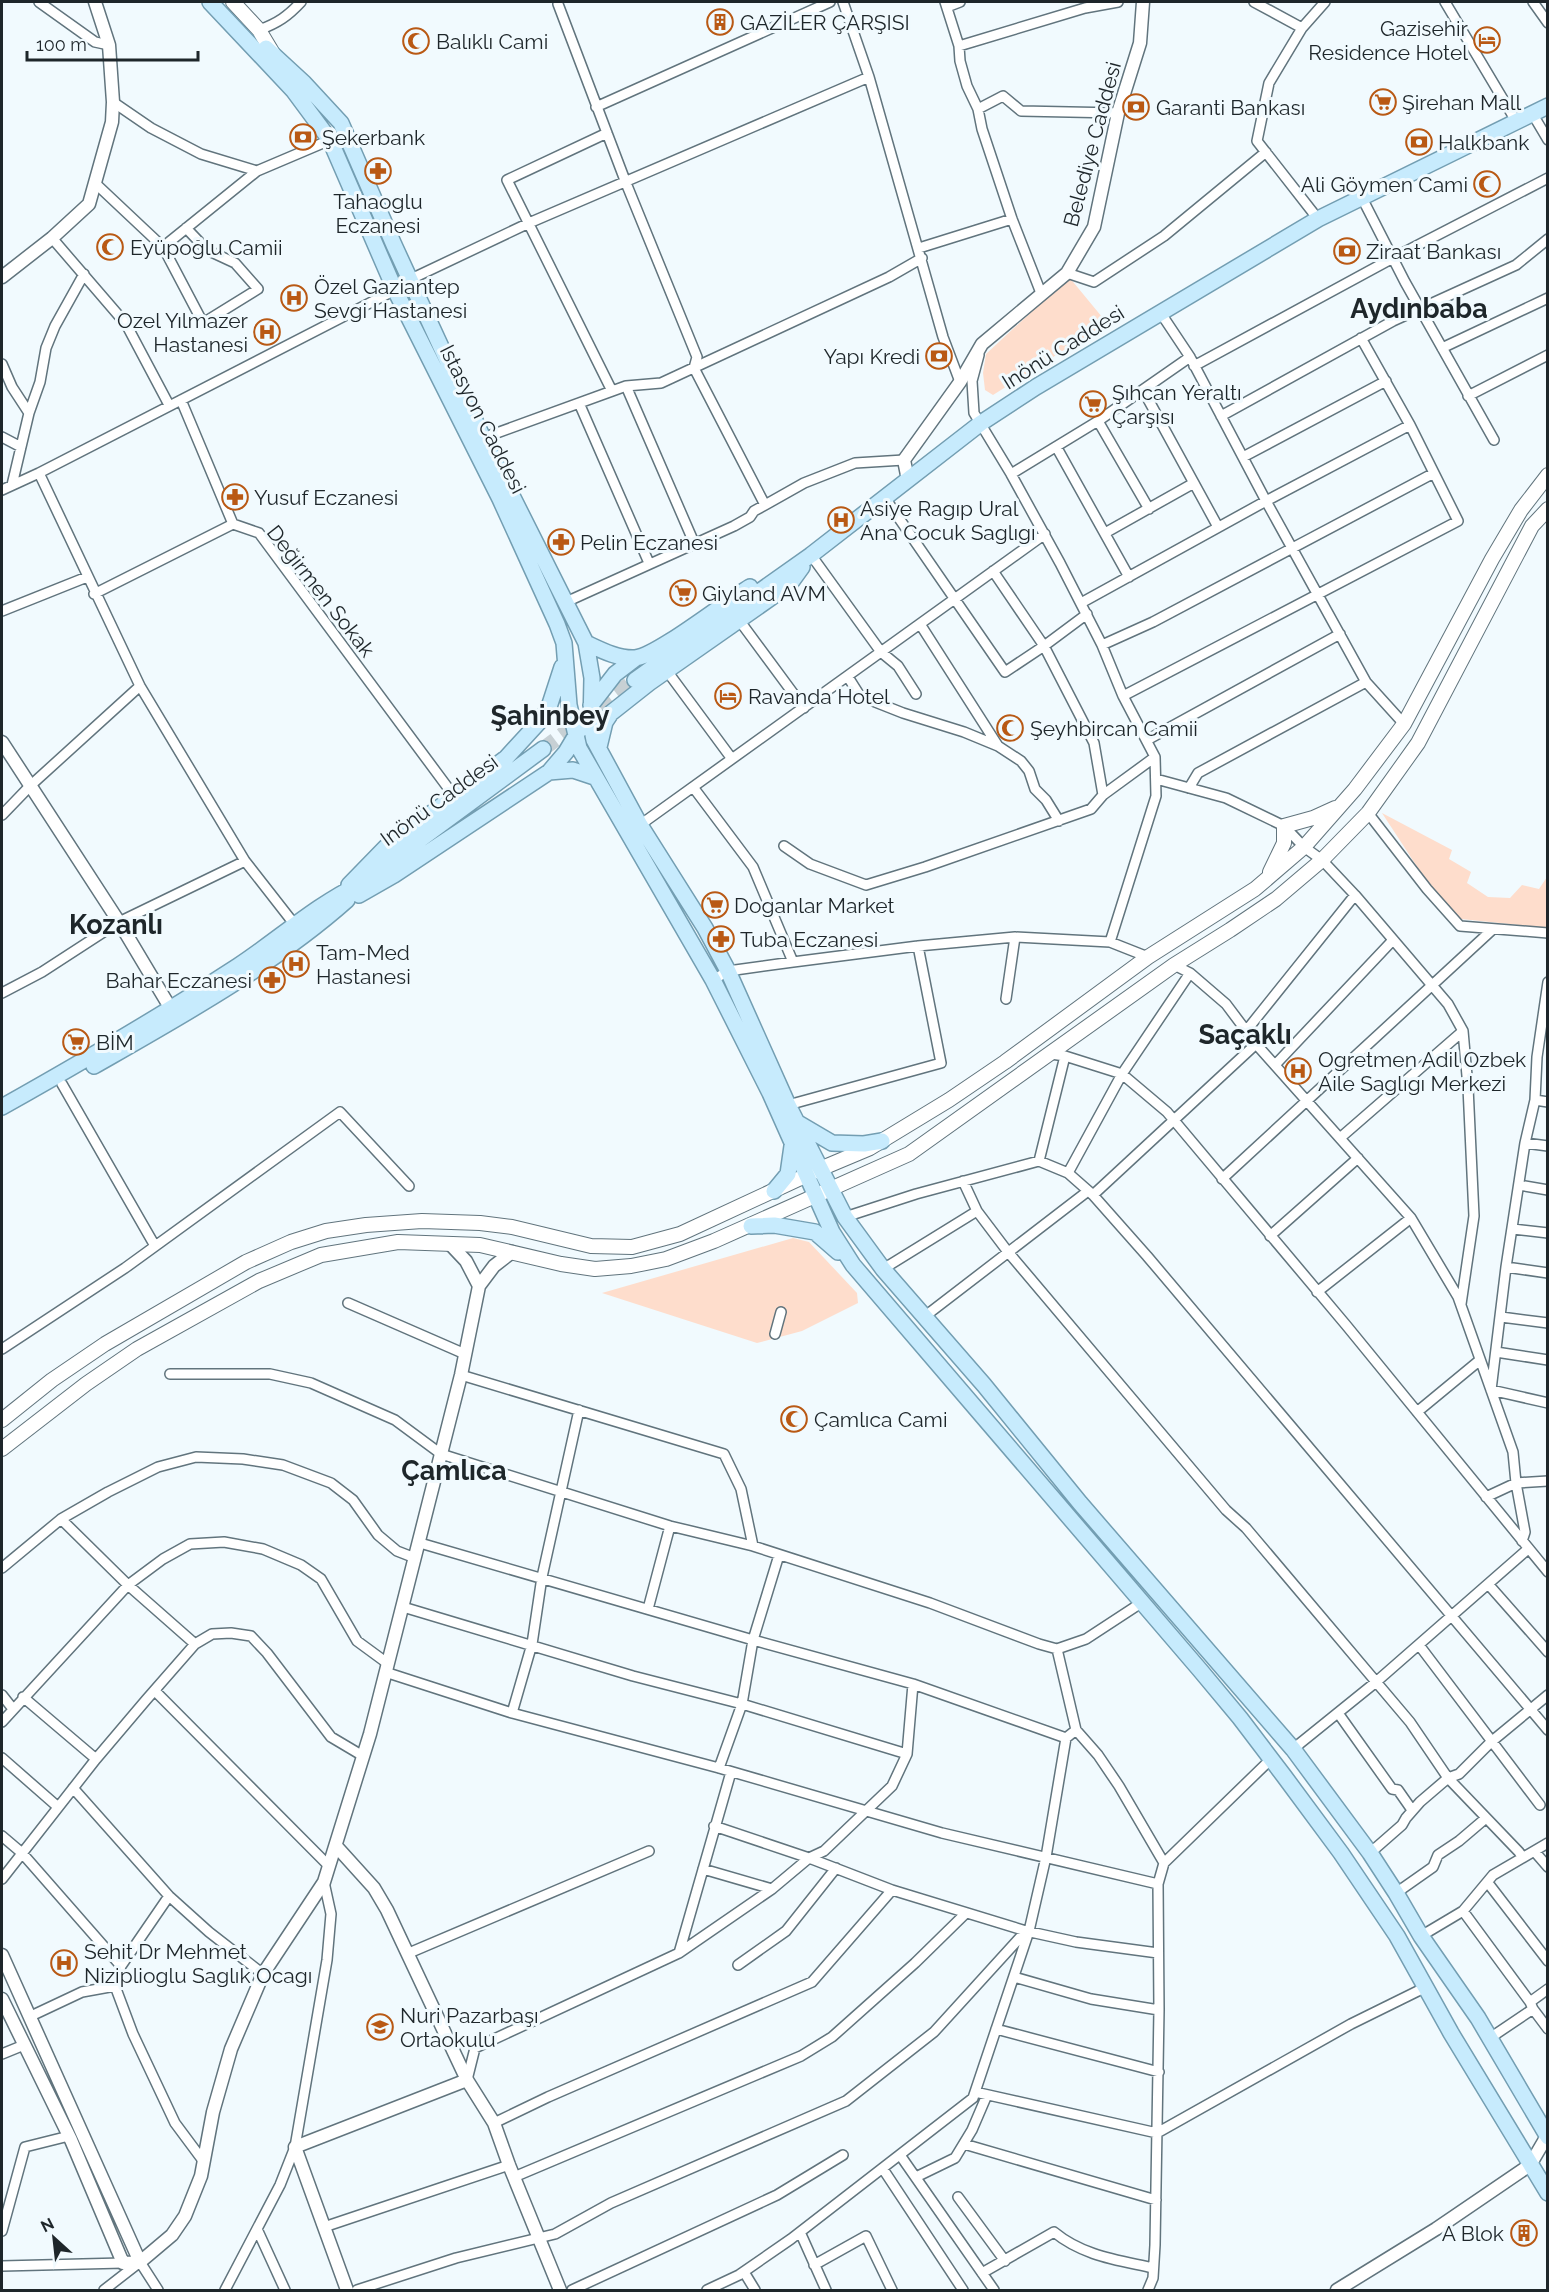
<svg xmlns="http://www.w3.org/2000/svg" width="1549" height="2292" viewBox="0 0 1549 2292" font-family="Raleway,sans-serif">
	<rect width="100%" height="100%" fill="#f1fafe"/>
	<path fill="#feddcc" d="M1069 277 1107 323 993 395 985 390 983 373 986 354Z
		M1382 813 1452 850 1449 859 1471 872 1467 883 1488 897 1510 898 1522 885 1539 889 1547 877V928L1461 919 1429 885Z
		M793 1238 809 1242 857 1293 858 1303 802 1331 757 1343 602 1293Z"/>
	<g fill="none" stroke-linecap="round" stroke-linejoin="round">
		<path stroke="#c7d0d4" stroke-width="15" stroke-dasharray="15 8" stroke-linecap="butt" d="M543 749 635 680"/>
		<g stroke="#61747d" stroke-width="12">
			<path id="minor" d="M39 2 95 42 109 45
				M843 2 869 77 943 337 960 382
				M945 2 959 46 960 61 967 86 978 109 982 129 1012 219 1041 293
				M1254 2 1302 28
				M1445 2 1516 121
				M1533 2 1548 23
				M558 4 626 183 697 357 694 368 765 505
				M947 7 960 2
				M259 30C278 23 288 16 301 2
				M959 46 1085 8 1118 2
				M113 102 151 128 201 154 257 171
				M596 107 830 2
				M978 109 1003 96 1021 111 1118 113
				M1532 113 1548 140
				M607 133 507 180 612 391
				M95 183 163 247 203 323 258 289 235 263 207 250 186 228
				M1361 196 1405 282 1494 440
				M1318 219 1257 141 1269 83 1302 28 1325 2
				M52 238 126 324 169 405
				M163 247 257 171 330 140
				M919 248 1012 219
				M1067 273 1094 282 1164 236 1266 152
				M411 279 529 223 869 77
				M1160 312 1190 357 1266 501 1366 682 1404 724
				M1442 348 1548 298
				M979 355 972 381 974 413 1011 474 1060 563 1102 645 1123 696 1155 757 1156 796 1110 942
				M2 364 12 387 29 413
				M1194 366 1393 258 1548 178
				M626 386 695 545
				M1143 390 1218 527
				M1468 396 1548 355
				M181 400 233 524 259 533 454 796
				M579 403 649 563
				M1221 416 1393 321 1516 265 1548 239
				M1098 421 1149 509
				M2 437 21 447
				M483 438 626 386 661 383 889 277 922 258
				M1057 448 1129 577
				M1243 457 1386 381
				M39 473 140 686 245 861 295 925
				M1011 474 1098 421 1190 357
				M12 485 29 413 40 382 46 348 55 326 84 274
				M2 490 39 473 395 290
				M885 498 1005 672 1044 646 1087 614
				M1105 533 1194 483
				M811 555 881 652 898 666 916 694
				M993 571 1044 646 1094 743 1103 795
				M94 594 233 524
				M566 602 734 526 750 517 754 511 765 505 804 483 855 463 904 460
				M1081 603 1266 501 1410 425
				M2 611 87 577
				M739 620 804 708
				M920 624 998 746
				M1102 645 1153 622 1434 473
				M667 671 732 759
				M848 677 860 696 903 713 964 732 998 746 1021 761 1029 771 1035 789 1046 800 1059 821
				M1123 696 1458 521 1410 425 1361 338
				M1147 740 1340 634
				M1156 779 1226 798 1284 826 1304 847 1322 860 1355 895 1448 1004 1463 1031 1468 1087 1474 1216 1461 1304
				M693 787 753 867 793 962
				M1189 788 1198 773 1366 682
				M1368 813 1427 889 1460 926 1548 933
				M2 815 30 786 140 686
				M640 825 1045 534
				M784 846 810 864 866 885 925 867 1091 809 1103 795 1155 757
				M1174 965 1190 973 1226 1004 1256 1044 1411 1218 1458 1297 1513 1452 1516 1483 1525 1532 1522 1541
				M713 980 728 971 793 962 918 946 1015 937 1110 942 1148 957
				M1548 982 1537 1057 1535 1100 1525 1143 1506 1267 1491 1390 1548 1403
				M2 993 42 972 119 922 245 861
				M1006 999 1015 937
				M1246 1031 1355 895
				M1051 1054 1065 1056 1122 1074 1167 1112 1346 1325 1548 1572
				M1275 1065 1393 940
				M62 1084 155 1246
				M1535 1100 1548 1102
				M788 1105 941 1063 918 946
				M1340 1138 1463 1031
				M1525 1143 1548 1146
				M1039 1161 1065 1056
				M1068 1173 1122 1074 1190 973
				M1222 1179 1493 929
				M963 1181 977 1211 1008 1252 1226 1510 1246 1528 1410 1722 1448 1778 1519 1852 1522 1857
				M1519 1185 1548 1190
				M1093 1195 1256 1044
				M845 1217 916 1194 1039 1161 1068 1173 1093 1195 1147 1256 1548 1730
				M1513 1229 1548 1233
				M1270 1236 1358 1158
				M1506 1267 1548 1273
				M883 1269 977 1211
				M1317 1292 1411 1218
				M348 1303 465 1354
				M924 1317 1088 1191
				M1501 1317 1548 1323
				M775 1334 781 1312
				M2 1349 125 1268 340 1112 409 1186
				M1496 1352 1548 1360
				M170 1374H270L311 1383 395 1420 441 1454 670 1526 753 1546 930 1603 1039 1644 1057 1649 1086 1639 1141 1603
				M461 1375 724 1454 741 1489 753 1546
				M1417 1412 1480 1360
				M1486 1497 1516 1483 1548 1481
				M61 1519 128 1585 195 1644
				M420 1543 753 1640 913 1684 1066 1738
				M2 1568 61 1519 108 1492 158 1467 196 1457 243 1459 283 1465 331 1483 353 1500 378 1535 397 1551 415 1558
				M1488 1584 1548 1652
				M403 1607 633 1676 742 1704 907 1754
				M648 1609 670 1526
				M1419 1645 1540 1805
				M1057 1649 1076 1730 1098 1755 1119 1786 1164 1863 1158 1884 1159 2010 1155 2245 1153 2278 1148 2290
				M385 1672 512 1713 719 1768 942 1833 1158 1884
				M155 1691 329 1866
				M2 1695 13 1709
				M23 1697 96 1759
				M512 1713 532 1644 542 1577 579 1410
				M1338 1713 1392 1789 1398 1790 1412 1810
				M2 1722 128 1585 163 1559 190 1544 224 1542 263 1549 301 1565 321 1579 357 1641 387 1663
				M1293 1749 1376 1682 1528 1549
				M2 1758 58 1807
				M719 1768 742 1704 753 1640 779 1555
				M73 1788 169 1896 209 1932 263 1974
				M714 1826 809 1858 892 1890 1026 1931 1076 1942 1158 1953
				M2 1836 22 1853 121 1966 115 1986 133 2034 175 2123 204 2162
				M1535 1852 1548 1867
				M1370 1853 1402 1825 1406 1818 1420 1802 1448 1778 1459 1774 1491 1742 1548 1695
				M1164 1863 1271 1759
				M703 1869 772 1889
				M2 1879 96 1759 146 1700 195 1644 212 1634 231 1633 251 1636 267 1653 331 1737 363 1756
				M1488 1883 1548 1961
				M1396 1893 1433 1867 1438 1855 1459 1841 1486 1818
				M1463 1911 1530 2002 1533 2009 1548 2029
				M1421 1936 1463 1911 1493 1875 1548 1843
				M409 1953 649 1851
				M679 1953 731 1772
				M738 1965 786 1931 836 1868
				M121 1966 169 1896
				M1014 1977 1091 1999 1159 2010
				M1530 2002 1548 1989
				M31 2016 82 1992 115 1986
				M996 2029 1159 2072
				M1490 2038 1533 2009
				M2 2054 24 2045
				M467 2080 475 2048 679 1953 772 1889 809 1858 824 1851 892 1786 907 1754 913 1684
				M975 2092 1157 2133 1351 2024 1426 1987
				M494 2123 548 2097 812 1982 892 1890
				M964 2144 1156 2200
				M900 2155 994 2290
				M883 2169 963 2290
				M514 2177 801 2056 832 2037 915 1963 966 1913
				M916 2177 955 2158 972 2130 987 2095
				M958 2197 1005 2261
				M324 2227 509 2165
				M257 2229 285 2290
				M2 2231 25 2147 69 2136
				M800 2232 826 2290
				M814 2265 866 2236 892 2290
				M2 2266 123 2263
				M744 2272 755 2290
				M982 2273 1054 2232C1083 2256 1118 2260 1153 2268
				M104 2290 140 2262 158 2290
				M225 2290 280 2185 295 2147 327 1960 331 1914 324 1882
				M357 2290 456 2258 555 2234 611 2203 846 2101 934 2032 1026 1931
				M572 2290 777 2195 843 2155
				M707 2290 739 2275 791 2239 973 2098 1029 1931 1046 1857 1066 1738 1076 1730"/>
		</g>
		<g stroke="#61747d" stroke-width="15">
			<path id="tertiary" d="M2 277 52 238 89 204 112 122 113 102 109 45 95 2
				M908 480 904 460 960 382 982 344 1067 273 1094 227 1118 113 1140 43 1143 2
				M2 742 119 922 171 1009
				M450 1244 466 1261 479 1286
				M336 1846 374 1888 387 1910 467 2080 494 2123 509 2165 560 2290
				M2 1955 140 2262
				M2 1999 71 2140 123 2263 140 2262 172 2235 185 2216 201 2176 213 2112 231 2049 263 1974 324 1882 370 1734 461 1375 479 1286 494 1266 512 1252
				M347 2290 295 2147 467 2080
				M1337 2290 1436 2229 1530 2165 1547 2136"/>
		</g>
		<g stroke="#61747d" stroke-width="16">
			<path id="secondary" d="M233 2 259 30 274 55
				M1270 872 1284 843V826L1313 818 1335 808
				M2 1420 52 1380 105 1344 246 1262 291 1242 326 1231 366 1225 422 1221 480 1223 512 1227 591 1246 632 1247 680 1234 820 1169 870 1148 949 1100 1005 1062 1148 957 1255 889 1304 847 1355 789 1404 724 1492 559 1521 510 1548 475
				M2 1449 86 1384 137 1349 259 1281 321 1255 398 1242 480 1245 561 1264 595 1269 631 1266 666 1259 714 1241 909 1154 1174 965 1230 930 1276 899 1322 860 1368 813 1418 743 1532 526 1548 509"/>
		</g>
		<g stroke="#739eb2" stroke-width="18">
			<path id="primary" d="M210 2 293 90 330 140 395 290 500 499 557 624 564 643 569 705 579 748 713 980 770 1093 832 1232 853 1265 1200 1670 1240 1718 1284 1776 1341 1853 1397 1936 1451 2033 1548 2193
				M266 48 304 83 341 123 394 245 483 438 586 643 592 678 591 725 594 740 640 825 705 928 728 971 788 1105 845 1217 883 1269 984 1385 1080 1503 1293 1749 1370 1853 1396 1893 1421 1936 1478 2018 1548 2137
				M586 643C601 650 618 659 635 658 657 656 726 601 750 587
				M635 680 811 555 981 423 1036 387 1318 219 1548 106
				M591 705 615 674 636 658
				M599 747 605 722 611 713 649 683 789 585 802 567
				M549 772 573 770 594 777
				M349 885 386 847 506 758 540 721 549 707 562 667
				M359 895 394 875 549 772 566 752 578 732
				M94 1066C178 1018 274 965 347 900
				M2 1107C82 1062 161 1016 238 966 279 939 316 905 360 884L543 749
				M798 1123 832 1143 864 1144 882 1141
				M774 1191 788 1174 792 1146
				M751 1226 774 1225 815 1232 838 1252"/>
		</g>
		<use href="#minor" stroke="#fff" stroke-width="9"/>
		<use href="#tertiary" stroke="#fff" stroke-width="12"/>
		<use href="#secondary" stroke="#fff" stroke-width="14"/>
		<use href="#primary" stroke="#c7ebfd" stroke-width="15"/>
	</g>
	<defs>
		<g id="building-ring" transform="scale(1.35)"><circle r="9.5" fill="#f1fafe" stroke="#b95914" stroke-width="1.5"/><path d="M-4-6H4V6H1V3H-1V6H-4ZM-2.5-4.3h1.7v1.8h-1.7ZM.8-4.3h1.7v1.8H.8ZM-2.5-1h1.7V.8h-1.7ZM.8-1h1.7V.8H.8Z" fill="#b95914"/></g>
		<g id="hotel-ring" transform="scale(1.35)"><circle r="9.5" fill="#f1fafe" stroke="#b95914" stroke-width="1.5"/><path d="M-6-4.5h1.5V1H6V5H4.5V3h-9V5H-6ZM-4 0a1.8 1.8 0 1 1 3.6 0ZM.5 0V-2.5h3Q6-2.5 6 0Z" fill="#b95914"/></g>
		<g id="mosque-ring" transform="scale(1.35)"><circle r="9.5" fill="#f1fafe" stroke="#b95914" stroke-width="1.5"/><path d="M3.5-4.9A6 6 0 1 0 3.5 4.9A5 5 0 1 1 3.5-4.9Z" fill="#b95914"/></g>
		<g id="supermarket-ring" transform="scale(1.35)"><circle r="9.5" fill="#f1fafe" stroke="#b95914" stroke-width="1.5"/><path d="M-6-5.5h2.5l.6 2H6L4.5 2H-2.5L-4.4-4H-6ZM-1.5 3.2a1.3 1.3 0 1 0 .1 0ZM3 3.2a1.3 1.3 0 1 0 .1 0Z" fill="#b95914"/></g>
		<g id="bank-ring" transform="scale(1.35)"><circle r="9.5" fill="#f1fafe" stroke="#b95914" stroke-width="1.5"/><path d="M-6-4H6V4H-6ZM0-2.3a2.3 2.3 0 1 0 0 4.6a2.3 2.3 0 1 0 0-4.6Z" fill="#b95914"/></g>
		<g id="pharmacy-ring" transform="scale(1.35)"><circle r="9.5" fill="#f1fafe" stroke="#b95914" stroke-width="1.5"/><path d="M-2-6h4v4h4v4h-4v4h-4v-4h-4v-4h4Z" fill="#b95914"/></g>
		<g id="hospital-ring" transform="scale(1.35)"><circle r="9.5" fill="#f1fafe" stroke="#b95914" stroke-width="1.5"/><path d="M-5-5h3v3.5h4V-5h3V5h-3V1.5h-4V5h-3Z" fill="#b95914"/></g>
		<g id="school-ring" transform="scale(1.35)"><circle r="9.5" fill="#f1fafe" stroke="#b95914" stroke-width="1.5"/><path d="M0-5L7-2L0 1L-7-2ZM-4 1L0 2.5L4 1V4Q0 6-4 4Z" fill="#b95914"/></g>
	</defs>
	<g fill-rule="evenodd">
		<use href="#building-ring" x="720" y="22"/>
		<use href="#hotel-ring" x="1487" y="40"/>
		<use href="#mosque-ring" x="416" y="41"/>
		<use href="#supermarket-ring" x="1383" y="102"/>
		<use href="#bank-ring" x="1136" y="107"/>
		<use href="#bank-ring" x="303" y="137"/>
		<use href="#bank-ring" x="1419" y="142"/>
		<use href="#pharmacy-ring" x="378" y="171"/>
		<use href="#mosque-ring" x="1487" y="184"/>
		<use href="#mosque-ring" x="110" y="247"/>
		<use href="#bank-ring" x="1347" y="251"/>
		<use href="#hospital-ring" x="294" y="298"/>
		<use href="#hospital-ring" x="267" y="332"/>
		<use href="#bank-ring" x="939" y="356"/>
		<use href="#supermarket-ring" x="1093" y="404"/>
		<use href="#pharmacy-ring" x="235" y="497"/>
		<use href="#hospital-ring" x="841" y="520"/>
		<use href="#pharmacy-ring" x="561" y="542"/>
		<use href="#supermarket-ring" x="683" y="593"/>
		<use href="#hotel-ring" x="728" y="696"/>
		<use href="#mosque-ring" x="1010" y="728"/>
		<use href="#supermarket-ring" x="715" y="905"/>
		<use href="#pharmacy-ring" x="721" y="939"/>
		<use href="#hospital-ring" x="296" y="964"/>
		<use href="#pharmacy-ring" x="272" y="980"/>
		<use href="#supermarket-ring" x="76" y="1042"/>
		<use href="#hospital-ring" x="1298" y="1071"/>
		<use href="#mosque-ring" x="794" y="1419"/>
		<use href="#hospital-ring" x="64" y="1963"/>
		<use href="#school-ring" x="380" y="2027"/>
		<use href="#building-ring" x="1524" y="2233"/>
	</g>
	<g text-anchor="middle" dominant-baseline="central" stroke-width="6" stroke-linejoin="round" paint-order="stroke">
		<g font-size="21" fill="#1e262a" stroke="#f1fafe" text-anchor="start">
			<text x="740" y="22">GAZİLER ÇARŞISI</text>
			<text x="1468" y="28" text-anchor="end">Gazisehir<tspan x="1468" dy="24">Residence Hotel</tspan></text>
			<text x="436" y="41">Balıklı Cami</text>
			<text x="1402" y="102">Şirehan Mall</text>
			<text x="1156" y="107">Garanti Bankası</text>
			<text x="322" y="137">Şekerbank</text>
			<text x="1438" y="142">Halkbank</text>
			<text x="1468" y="184" text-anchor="end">Ali Göymen Cami</text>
			<text x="378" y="201" text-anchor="middle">Tahaoglu<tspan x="378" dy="24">Eczanesi</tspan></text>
			<text x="130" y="247">Eyüpoğlu Camii</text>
			<text x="1366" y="251">Ziraat Bankası</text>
			<text x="314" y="286">Özel Gaziantep<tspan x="314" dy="24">Sevgi Hastanesi</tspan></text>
			<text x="248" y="320" text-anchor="end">Ozel Yılmazer<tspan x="248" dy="24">Hastanesi</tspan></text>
			<text x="920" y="356" text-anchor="end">Yapı Kredi</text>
			<text x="1112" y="392">Şıhcan Yeraltı<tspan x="1112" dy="24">Çarşısı</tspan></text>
			<text x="254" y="497">Yusuf Eczanesi</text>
			<text x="860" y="508">Asiye Ragıp Ural<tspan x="860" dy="24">Ana Cocuk Saglıgı</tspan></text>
			<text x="580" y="542">Pelin Eczanesi</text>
			<text x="702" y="593">Giyland AVM</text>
			<text x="748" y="696">Ravanda Hotel</text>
			<text x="1030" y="728">Şeyhbircan Camii</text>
			<text x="734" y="905">Doganlar Market</text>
			<text x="740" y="939">Tuba Eczanesi</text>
			<text x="316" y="952">Tam-Med<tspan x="316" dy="24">Hastanesi</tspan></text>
			<text x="252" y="980" text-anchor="end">Bahar Eczanesi</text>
			<text x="96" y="1042">BİM</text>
			<text x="1318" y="1059">Ogretmen Adil Ozbek<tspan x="1318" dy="24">Aile Saglıgı Merkezi</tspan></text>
			<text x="814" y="1419">Çamlıca Cami</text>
			<text x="84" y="1951">Sehit Dr Mehmet<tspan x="84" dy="24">Niziplioglu Saglık Ocagı</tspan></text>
			<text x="400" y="2015">Nuri Pazarbaşı<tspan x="400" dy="24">Ortaokulu</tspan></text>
			<text x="1504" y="2233" text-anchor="end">A Blok</text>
		</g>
		<g font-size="21" fill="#1e262a" stroke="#f1fafe">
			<text transform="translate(1092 144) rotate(-75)">Belediye Caddesi</text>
			<text transform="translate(1063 347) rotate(-32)">Inönü Caddesi</text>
			<text transform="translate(483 419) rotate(63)">Istasyon Caddesi</text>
			<text transform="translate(321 591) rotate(52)">Değirmen Sokak</text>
			<text transform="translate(439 800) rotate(-36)">Inönü Caddesi</text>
		</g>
		<g font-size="27" font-weight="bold" fill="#1e262a" stroke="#f1fafe">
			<text x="1419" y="308">Aydınbaba</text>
			<text x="550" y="715">Şahinbey</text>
			<text x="116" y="924">Kozanlı</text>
			<text x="1245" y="1034">Saçaklı</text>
			<text x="454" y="1470">Çamlıca</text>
		</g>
	</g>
	<rect width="1549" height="2292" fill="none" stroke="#1e262a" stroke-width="6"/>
	<g transform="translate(54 2238) rotate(333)" stroke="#f1fafe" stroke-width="4.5" paint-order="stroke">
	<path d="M0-4.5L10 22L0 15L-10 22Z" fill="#1e262a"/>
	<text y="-9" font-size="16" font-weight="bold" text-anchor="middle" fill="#1e262a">N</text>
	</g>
	<path d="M27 51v9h171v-9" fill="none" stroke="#1e262a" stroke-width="3"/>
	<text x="36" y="51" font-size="18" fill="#1e262a" stroke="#f1fafe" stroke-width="4.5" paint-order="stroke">100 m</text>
</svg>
